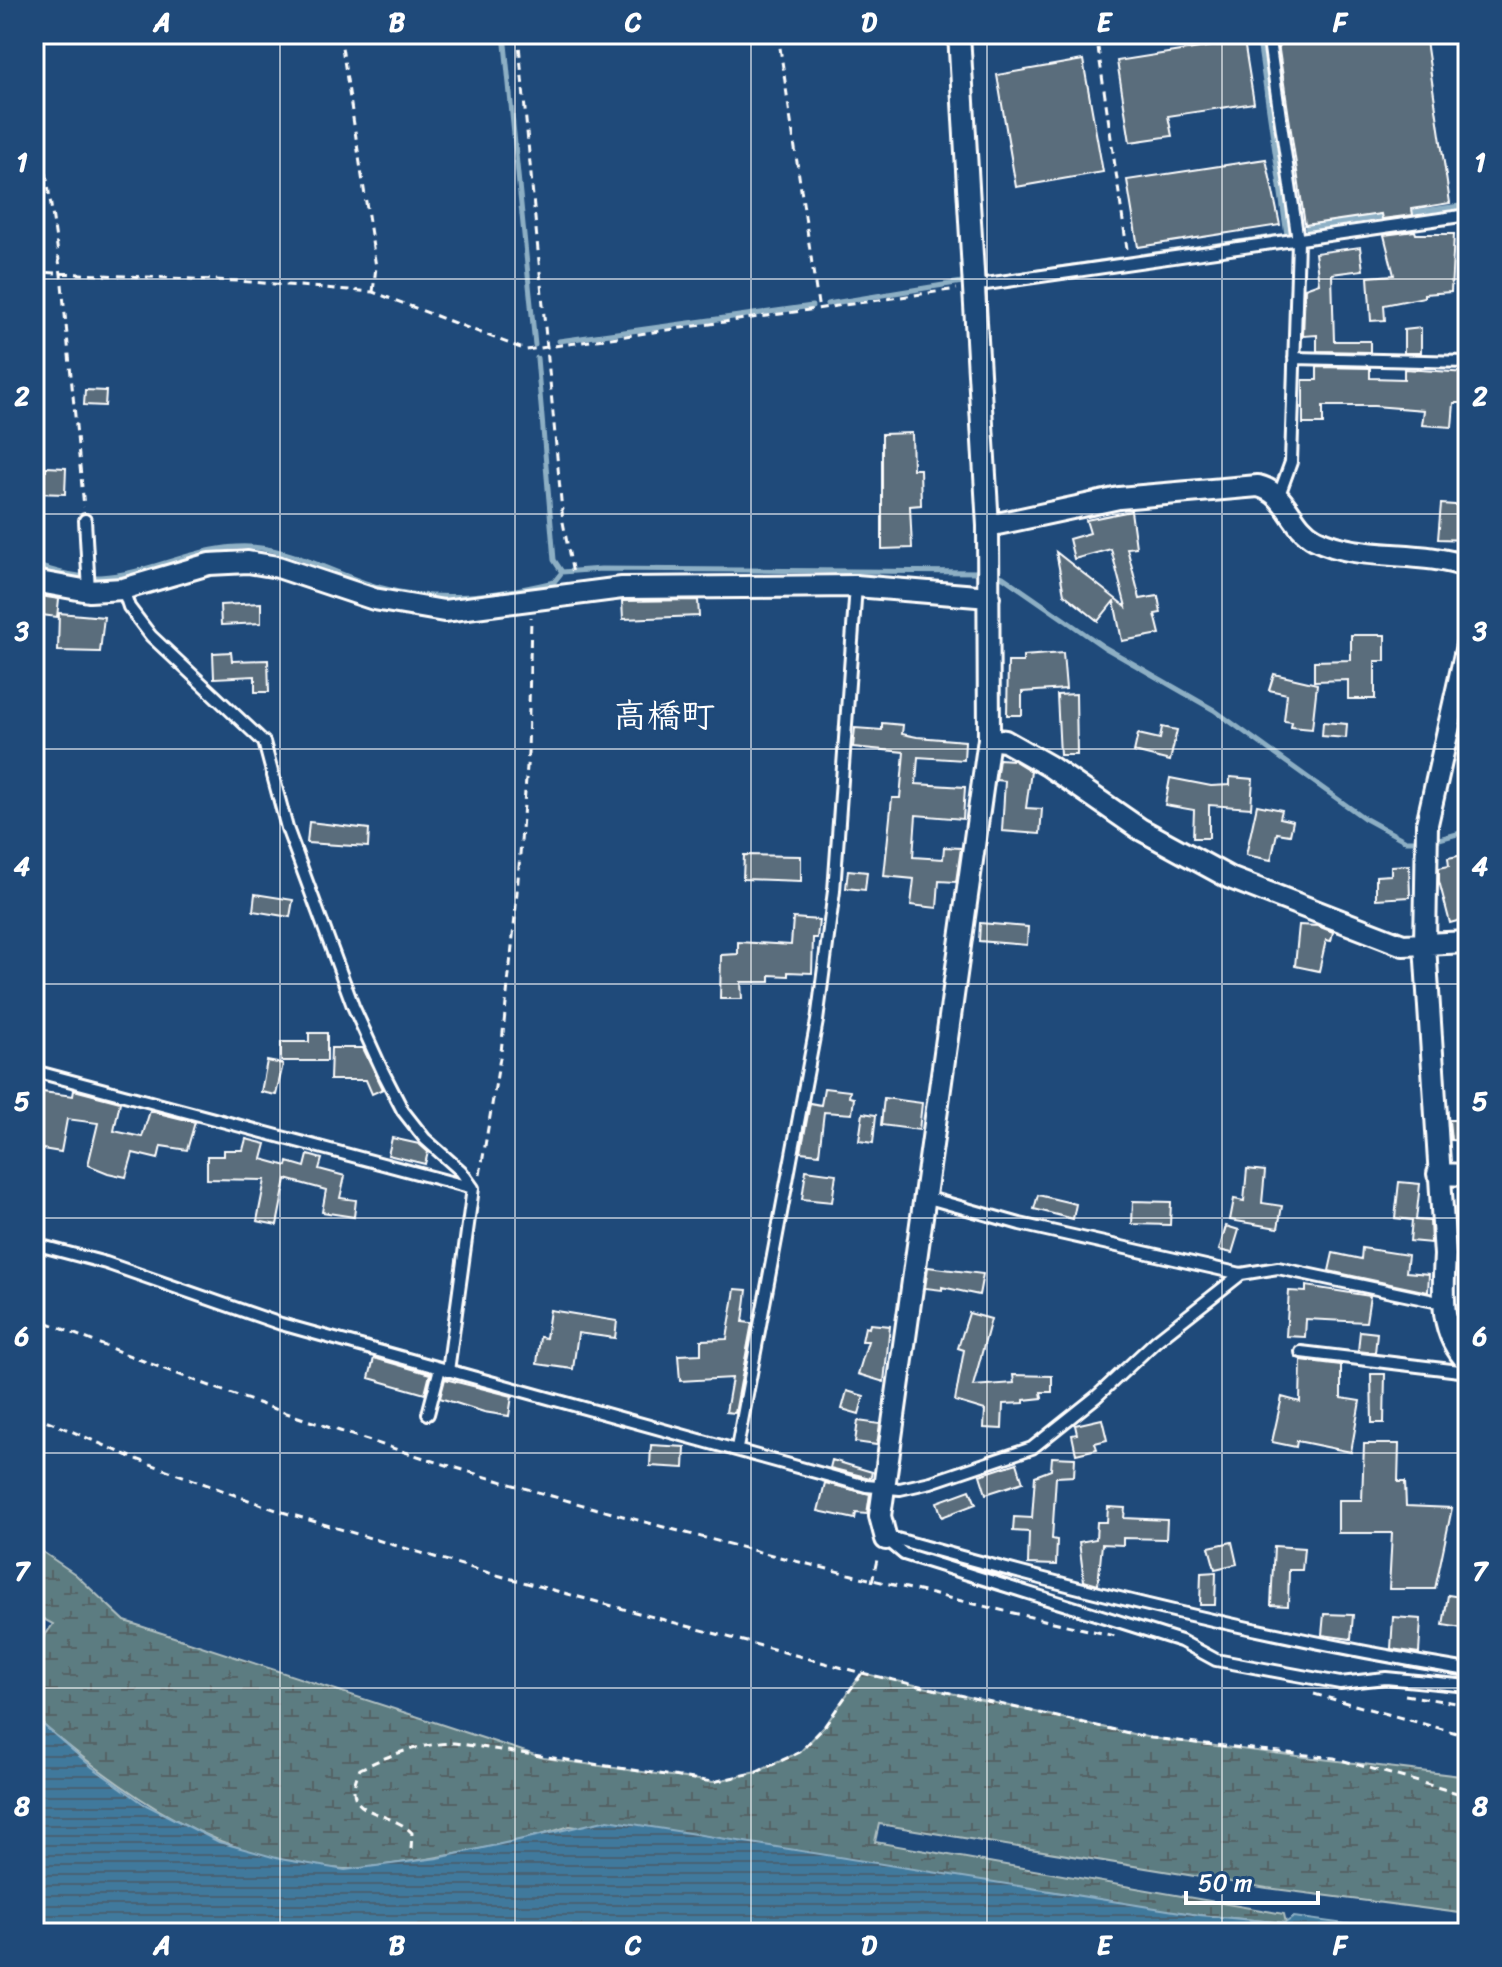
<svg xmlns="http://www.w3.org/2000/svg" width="1502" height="1967" viewBox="0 0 1502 1967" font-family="Sriracha,'Klee One',sans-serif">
	<defs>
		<pattern id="wetland-marsh" width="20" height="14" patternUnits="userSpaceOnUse" patternTransform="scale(2)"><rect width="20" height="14" fill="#5c7c81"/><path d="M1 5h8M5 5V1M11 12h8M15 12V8" fill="none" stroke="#546466"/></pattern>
		<pattern id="water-rules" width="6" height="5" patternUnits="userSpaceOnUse" patternTransform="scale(2)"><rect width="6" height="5" fill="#41799c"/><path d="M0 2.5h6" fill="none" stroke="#466274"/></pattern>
	</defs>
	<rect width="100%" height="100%" fill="#1f4a7a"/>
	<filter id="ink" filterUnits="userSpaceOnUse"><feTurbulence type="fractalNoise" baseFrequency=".0125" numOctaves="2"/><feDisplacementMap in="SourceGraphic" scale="16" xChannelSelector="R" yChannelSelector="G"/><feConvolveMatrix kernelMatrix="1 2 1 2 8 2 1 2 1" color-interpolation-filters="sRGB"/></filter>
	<g filter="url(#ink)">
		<path fill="url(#wetland-marsh)" stroke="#aebec0" stroke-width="2" d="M34 1546 75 1574 125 1621 544 1758 713 1782 757 1772 800 1752 824 1727 862 1673 1151 1738 1468 1777V1914L1267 1888 879 1824 875 1842 1284 1914 1286 1923 1199 1915 570 1826C512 1845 452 1856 392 1864 376 1866 359 1870 344 1869 221 1864 123 1794 34 1717V1638L41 1641 53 1624 34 1614Z"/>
		<path fill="url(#water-rules)" stroke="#8dafc4" stroke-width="2" d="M34 1717 92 1767 144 1804 219 1842 280 1859 345 1870 438 1858 608 1820 1199 1915 1285 1923 1294 1917 1411 1933H34Z"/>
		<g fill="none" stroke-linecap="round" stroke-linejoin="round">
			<path stroke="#8dafc4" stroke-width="5" d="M504 34 535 345
				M1407 213 1468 205
				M1307 228 1385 216
				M1140 256 1287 235 1258 34
				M985 279 1119 259
				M827 304 962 282
				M559 341 812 306
				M537 358 554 560 562 572
				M34 565C56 572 76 578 100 577 146 575 191 549 237 547 285 544 333 574 378 587 437 604 496 596 554 582L562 572 601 569 982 572
				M992 574 1003 577 1104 647 1214 710 1364 818 1406 841H1422
				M1432 841 1468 831"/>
		</g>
		<path fill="#5a6d7b" stroke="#fff" stroke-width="2" d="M1296 34H1425L1450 203 1412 209 1413 215 1382 219 1381 214 1305 225 1277 37Z
			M1244 41 1254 103 1168 116 1172 136 1130 142 1117 61Z
			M1083 60 1103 172 1016 187 997 75Z
			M1266 159 1280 225 1138 247 1127 180Z
			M1415 231 1416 234H1454L1451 292 1424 294V297L1384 305 1385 320 1371 321 1368 277 1394 275 1384 235Z
			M1360 247 1363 270 1332 274 1334 341H1370V352L1317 351V335L1303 336 1305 288 1319 283 1315 253Z
			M1421 328V353H1404V330Z
			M1317 367 1370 368V378L1404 379V369L1468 373V403H1454L1452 427 1422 425 1424 410 1374 406H1323V424H1303V380H1317Z
			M85 390 106 391 105 406 84 405Z
			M912 433 913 469H920L921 505 910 506 912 548 882 549V434Z
			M46 467 66 468 65 494 34 493V471H46Z
			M1441 504 1468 506V540L1438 539Z
			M1131 511 1136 547 1127 548 1140 599 1158 596 1161 613 1155 614 1160 634 1122 641 1114 601 1098 621 1064 594 1056 552 1126 607 1111 549 1074 559 1069 539 1090 533 1086 520Z
			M34 595 59 599 57 617 34 614Z
			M698 600 699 616 623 619 622 601Z
			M261 603V623L221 625 220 605Z
			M59 613 104 617 100 652 58 651Z
			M1351 635H1385V661H1375V699H1348V680L1314 681V661L1351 660Z
			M231 652 232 661 268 660 269 692H255V676L214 678 213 653Z
			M1063 653 1066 689 1022 692V715H1007L1008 662H1023V656Z
			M1274 674 1317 684 1312 729 1291 727 1292 722 1284 721 1287 694 1269 690Z
			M1076 694 1077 755H1060L1057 695Z
			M1323 722 1347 724 1346 738 1322 736Z
			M882 723 903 725 902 734 917 737 965 741 964 760 918 757 916 784 965 787 963 819 916 815 913 857 943 859 944 847 961 848 956 882 939 881 937 908 911 905 914 879 884 876 892 798H900L904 752 853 747 855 728 882 730Z
			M1162 727 1177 730 1170 761 1134 752 1138 734 1160 739Z
			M999 759 1013 760 1031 771 1026 808 1042 809 1040 834 1002 831 1005 781 996 780Z
			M1230 777 1253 779 1251 808 1209 805V838H1193L1194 810 1165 805 1170 778 1211 786 1230 785Z
			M1257 805 1282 810 1280 818 1293 821 1290 835 1277 833 1271 860 1246 855Z
			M309 822 369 829 368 847 307 843Z
			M1468 854V880L1460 882 1468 918 1450 923 1439 881V868L1449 866 1448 858Z
			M744 855 801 856V881L743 879Z
			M1409 865 1410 897 1376 899V876L1391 875V866Z
			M848 870 867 872 865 890 846 888Z
			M255 894 293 900 290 917 253 911Z
			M793 918 819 920 817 938H813L812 973 788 972V976L770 975V982H741L742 999H720L721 955 738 954V942L791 945Z
			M980 923 1028 927 1027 945 979 941Z
			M1299 925 1318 926 1333 932 1331 941 1326 940 1319 971 1295 966Z
			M309 1033H327V1061H281V1042H309Z
			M331 1048H363L383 1089 372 1094 366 1080H330Z
			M267 1061 283 1064 276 1095 261 1092Z
			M824 1088 850 1091 849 1097 854 1098 852 1114 824 1112 819 1154 801 1152 810 1103 821 1105Z
			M74 1090 120 1102 114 1131 142 1137 150 1111 195 1122 187 1150 161 1146 158 1159 133 1153 126 1177 108 1173 88 1165 98 1123 67 1119 61 1152 36 1148 41 1122H34V1091L73 1096Z
			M884 1098 922 1103 919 1130 881 1125Z
			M863 1113 876 1115 873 1143 859 1141Z
			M1449 1120H1468V1141L1451 1140Z
			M392 1138 419 1144 428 1152 425 1164 388 1155Z
			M246 1139 266 1144 262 1159 287 1166 288 1162 305 1167 308 1155 322 1159 319 1169 345 1176 340 1198 356 1200 354 1217 322 1212 326 1190 286 1179 277 1225 257 1221 265 1180 207 1179V1156H224V1150H243Z
			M1247 1169 1265 1171 1262 1203 1282 1206 1278 1228 1230 1220 1234 1199 1244 1201Z
			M806 1170 836 1174 832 1202 802 1199Z
			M1399 1182 1420 1184 1416 1220 1430 1221 1431 1243 1410 1241 1412 1220 1395 1218Z
			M1038 1195 1076 1204 1073 1219 1034 1209Z
			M1133 1201 1171 1202 1170 1225 1132 1224Z
			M1226 1226 1239 1230 1232 1253 1219 1250Z
			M1362 1248 1408 1255 1406 1272 1429 1274 1428 1292 1329 1271 1333 1253 1361 1259Z
			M928 1267 983 1274 979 1295 942 1287V1290L925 1288Z
			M1306 1286 1370 1296 1366 1322 1306 1319 1305 1337 1286 1336 1289 1291 1306 1292Z
			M735 1289 747 1290 743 1322 752 1323 735 1413 726 1412 732 1378 680 1381 678 1355 701 1354V1340L727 1339Z
			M550 1310 617 1321 615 1338 578 1333 573 1369 537 1364 540 1337 546 1338Z
			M969 1313 991 1319 973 1386 1014 1383 1013 1375 1052 1376V1392H1041L1042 1398 1024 1400V1403L1003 1404 1002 1429 984 1428 985 1410 955 1401 964 1350 958 1348Z
			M870 1324 890 1326 884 1382 858 1374 868 1341H862L865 1327 869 1328Z
			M1360 1331 1377 1333 1375 1353 1358 1351Z
			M374 1358 430 1374 425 1394 369 1378Z
			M1301 1360 1341 1365V1398L1360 1401 1351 1452 1297 1441 1296 1447 1272 1442 1282 1397 1300 1402Z
			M1371 1374H1385L1384 1423H1372Z
			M445 1379 512 1396 509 1416 484 1412 440 1398Z
			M847 1391 864 1396 859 1414 842 1409Z
			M1102 1419 1107 1440 1095 1443 1097 1449 1076 1454 1072 1435 1077 1434 1075 1425Z
			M858 1421 880 1424 877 1445 855 1442Z
			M1364 1444H1399L1398 1482H1405L1406 1506 1452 1508 1435 1589H1389L1392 1533H1338V1500H1362Z
			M651 1445 685 1447 684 1468 650 1466Z
			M1052 1457 1075 1458 1074 1476 1056 1477 1052 1539 1057 1540 1056 1565 1028 1564 1029 1532 1013 1531 1014 1517 1032 1518 1035 1476 1051 1470Z
			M832 1460 872 1472 870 1478 830 1468Z
			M1017 1463 1023 1482 986 1494 980 1475Z
			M825 1483 870 1494 867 1514 856 1513 855 1519 818 1511Z
			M970 1490 976 1504 942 1517 937 1502Z
			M1108 1507 1125 1508 1124 1518 1167 1520 1166 1539 1123 1538V1545L1102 1544 1098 1585 1084 1581 1079 1542 1096 1539 1097 1522H1107Z
			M1232 1542 1237 1564 1215 1569 1209 1547Z
			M1274 1546 1304 1548 1302 1570H1289L1288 1606 1271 1605Z
			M1216 1572 1215 1605H1200L1201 1573Z
			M1448 1595 1468 1598V1629L1443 1625Z
			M1324 1614 1353 1615 1351 1639 1322 1635Z
			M1393 1617 1421 1619 1419 1653 1391 1649Z"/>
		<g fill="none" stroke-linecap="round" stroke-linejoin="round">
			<g stroke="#fff" stroke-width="16">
				<path id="lane" d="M1268 34 1298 241 1291 462 1279 495
					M972 286 1468 215
					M1294 358 1468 362
					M85 520 89 591
					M123 589 129 607 151 636 264 742 287 828 353 1006 383 1072 403 1111 425 1139 461 1171 473 1188 448 1371
					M34 1071 473 1188
					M925 1197 1020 1224 1241 1274
					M34 1244 106 1263 281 1324 866 1486 900 1489 931 1482 1032 1448 1096 1397 1156 1341 1241 1274 1278 1268 1443 1303
					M1301 1352 1468 1372
					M428 1414 440 1368
					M737 1448 817 1021 834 891 856 586
					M886 1539 904 1554 1181 1641 1216 1660 1340 1683 1386 1678 1468 1686
					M886 1539H897C1084 1592 1275 1639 1468 1670"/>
			</g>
			<g stroke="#fff" stroke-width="26">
				<path id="street" d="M988 526 1119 498 1258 486C1288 493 1289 525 1315 539 1360 562 1420 549 1468 567
					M34 581 89 591 123 589 209 564 248 562 278 567 374 599 444 611 622 588 856 586 989 597
					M1468 641 1427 824 1425 945 1445 1255C1443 1293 1439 1333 1468 1362
					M989 739 1005 741 1049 766 1140 829 1230 878 1403 945 1468 942
					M1438 1174 1468 1175
					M886 1539 880 1516 989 739 988 526 959 34"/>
			</g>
			<path stroke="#fff" stroke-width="3" stroke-dasharray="8 6" stroke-linecap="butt" d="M340 34 376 267 373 292
				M518 34 563 522 573 574
				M778 34 819 311
				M1096 34 1127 249
				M34 90 61 274 84 507
				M34 272 238 281 373 292 526 350 957 289
				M480 1175 501 1052 515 917 528 754 531 617
				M34 1317C381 1463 749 1554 1115 1636
				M34 1415 131 1457 279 1511 482 1571 862 1673 1151 1738 1334 1758 1468 1796
				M872 1582 878 1555
				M1314 1694 1468 1736
				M1405 1695 1468 1705
				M411 1849 412 1833C390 1808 336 1819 360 1769 392 1754 418 1744 454 1743L713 1782 757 1772 800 1752 824 1727 862 1673"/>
			<use href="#lane" stroke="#1f4a7a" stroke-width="10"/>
			<use href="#street" stroke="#1f4a7a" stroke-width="20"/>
		</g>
	</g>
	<path fill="none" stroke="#fff" stroke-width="2" stroke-opacity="0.55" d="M280 34V1933M515 34V1933M751 34V1933M987 34V1933M1222 34V1933M34 279H1468M34 514H1468M34 749H1468M34 984H1468M34 1218H1468M34 1453H1468M34 1688H1468"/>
	<g text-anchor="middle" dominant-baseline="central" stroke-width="6" stroke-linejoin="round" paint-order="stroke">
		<g font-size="34" font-weight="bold" fill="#fff" stroke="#1f4a7a">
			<text x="664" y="716">高橋町</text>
		</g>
	</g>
	<rect width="1502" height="1967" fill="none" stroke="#1f4a7a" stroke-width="88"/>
	<path d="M1186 1891v12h132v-12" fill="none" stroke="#ffffff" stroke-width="4"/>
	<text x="1198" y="1891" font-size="24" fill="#ffffff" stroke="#1f4a7a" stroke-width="6" paint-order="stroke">50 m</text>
	<rect x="44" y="44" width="1414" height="1879" fill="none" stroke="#fff" stroke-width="3"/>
	<g font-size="26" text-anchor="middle" font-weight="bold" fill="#fff">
		<text x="162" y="31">A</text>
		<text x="397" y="31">B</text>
		<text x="633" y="31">C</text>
		<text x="869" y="31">D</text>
		<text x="1104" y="31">E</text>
		<text x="1340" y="31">F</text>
		<text x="22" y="171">1</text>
		<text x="1480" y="171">1</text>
		<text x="22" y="405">2</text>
		<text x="1480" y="405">2</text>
		<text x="22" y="640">3</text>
		<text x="1480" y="640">3</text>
		<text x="22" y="875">4</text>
		<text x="1480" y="875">4</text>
		<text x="22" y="1110">5</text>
		<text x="1480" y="1110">5</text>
		<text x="22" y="1345">6</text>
		<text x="1480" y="1345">6</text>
		<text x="22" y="1580">7</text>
		<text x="1480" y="1580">7</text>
		<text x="22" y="1815">8</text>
		<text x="1480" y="1815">8</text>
		<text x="162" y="1954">A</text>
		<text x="397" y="1954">B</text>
		<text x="633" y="1954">C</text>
		<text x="869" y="1954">D</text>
		<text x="1104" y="1954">E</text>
		<text x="1340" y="1954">F</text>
	</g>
</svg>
